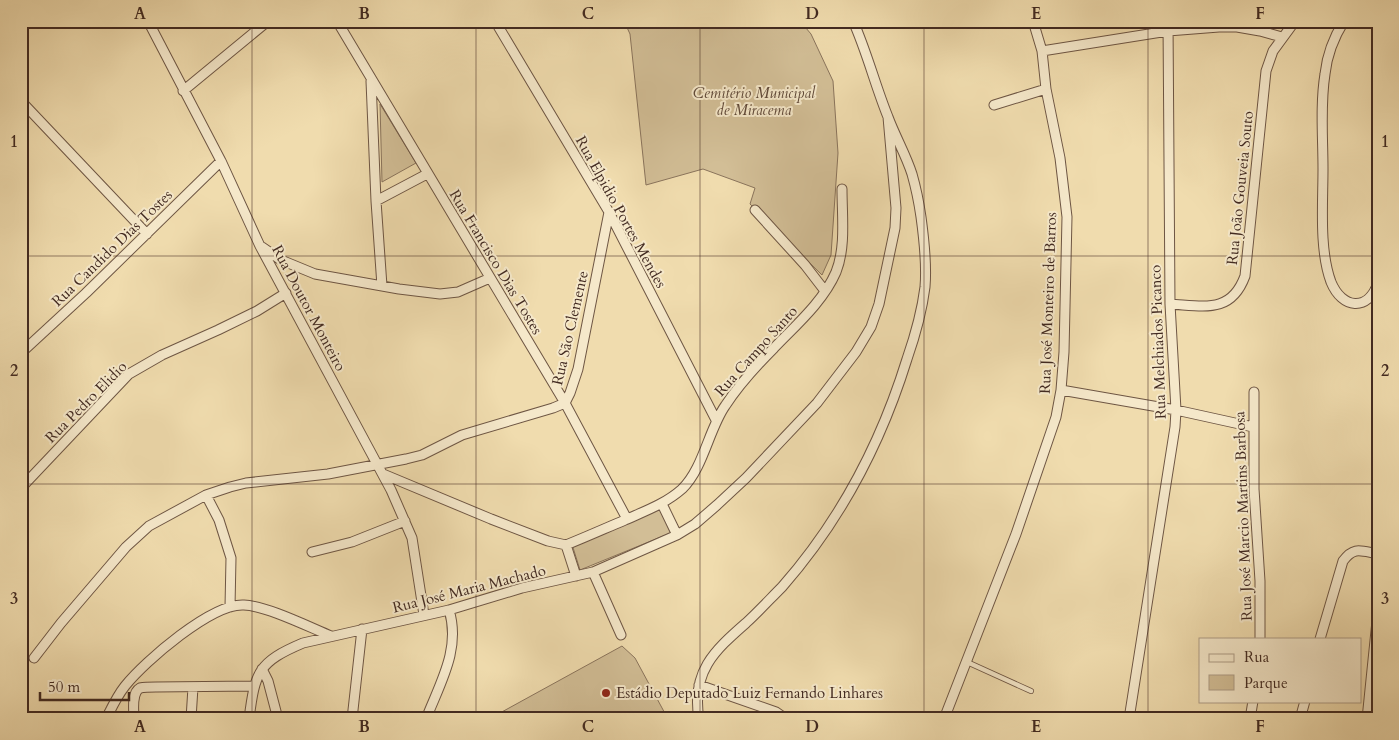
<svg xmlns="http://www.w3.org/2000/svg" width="1399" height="740" viewBox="0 0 1399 740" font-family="Cardo,serif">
	<rect width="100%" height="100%" fill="#f0dcae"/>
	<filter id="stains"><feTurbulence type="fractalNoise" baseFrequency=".004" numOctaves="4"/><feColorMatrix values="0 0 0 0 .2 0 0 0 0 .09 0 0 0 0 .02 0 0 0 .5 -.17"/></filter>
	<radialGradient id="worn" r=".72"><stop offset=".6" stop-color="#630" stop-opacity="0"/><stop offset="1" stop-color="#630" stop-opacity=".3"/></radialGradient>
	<path fill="#d2be96" stroke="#8a745c" d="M624 21H800L811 34 833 81 838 153 831 255 822 275 750 204 755 188 703 169 646 185 630 34Z
		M380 104 416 163 382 182Z
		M660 507 673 532 580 570 571 541Z
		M622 646 635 658 668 719H489Z"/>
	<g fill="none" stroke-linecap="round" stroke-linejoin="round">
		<g stroke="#6e5644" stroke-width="6">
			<path id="service" d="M967 662 1031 691"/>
		</g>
		<g stroke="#6e5644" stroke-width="11">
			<path id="minor" d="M148 21 221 161 260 246 391 490 412 538 424 615
				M337 21 565 403 627 519
				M495 21 609 212 716 420
				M1344 21C1334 37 1327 55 1325 74 1320 105 1323 138 1323 169 1323 203 1319 250 1331 282 1342 309 1368 312 1378 283
				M1042 51 1168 31 1219 27H1237L1260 31 1282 37
				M371 81 376 201 382 286
				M183 91 268 21
				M21 101 147 234
				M994 105 1046 89
				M376 201 427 174
				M755 210 805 265 825 291
				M262 247 281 260 315 274 399 289 440 294 458 292 490 278
				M1170 304C1204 306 1231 314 1245 276L1266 71 1273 51 1295 21
				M21 353 86 293 221 161
				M1061 390 1176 410 1253 427
				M1254 392V489L1260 581V639
				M383 474 491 519 548 541 566 545 576 576
				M21 488 129 374 162 355 218 330 257 311 286 293
				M206 495 219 520 231 558 230 607
				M662 504 677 535
				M566 545C586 537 606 528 625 520 645 511 665 504 682 489 703 469 709 429 725 406 738 386 757 365 774 348 796 325 823 302 836 272 846 247 842 216 842 189
				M312 552 352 542 405 521
				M593 572 621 635
				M1320 639 1343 561C1354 546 1361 551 1378 554
				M34 658 61 623 126 547 149 526 206 495 230 487 246 483 328 474 406 459 422 455 462 435 553 408 565 403 570 393 578 369 609 212
				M262 669 268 681 278 719
				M699 685 776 712 786 719
				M106 719C112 707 117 696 125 686 145 661 212 603 244 605 267 606 309 627 331 636
				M134 719C134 711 131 693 140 688 145 687 152 687 156 687L253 686
				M191 719 193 687
				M249 719C255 672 258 662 303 643L449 610 522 588 593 572 677 535 695 524 717 505 746 478 817 403 856 352 871 327 879 304 895 228 896 208 888 117
				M352 719 362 629
				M426 719C440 683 461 649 449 610
				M699 719C691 672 714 651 746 623 758 612 770 599 782 587 840 521 881 443 907 359 915 336 922 311 925 287 927 264 924 239 921 217 919 203 916 188 912 174 906 155 895 136 888 117 875 85 867 52 853 21
				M944 719 1016 534 1056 417 1061 390 1064 352 1067 217 1060 158 1046 89 1042 51 1033 21
				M1129 719 1175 427 1176 410 1170 304 1168 21
				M1250 719 1253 701
				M1300 719 1305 701
				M1367 719 1378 611"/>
		</g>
		<use href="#service" stroke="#f5e8ca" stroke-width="4.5"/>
		<use href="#minor" stroke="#f5e8ca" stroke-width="9"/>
	</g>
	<path fill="none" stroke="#422a21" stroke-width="1" stroke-opacity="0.55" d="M252 21V719M476 21V719M700 21V719M924 21V719M1148 21V719M21 256H1378M21 484H1378"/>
	<circle fill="#8f2418" stroke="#f5e8ca" stroke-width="2" cx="606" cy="693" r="5"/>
	<g text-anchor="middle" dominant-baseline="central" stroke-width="4" stroke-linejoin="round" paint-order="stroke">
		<g font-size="15" font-style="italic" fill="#5f4838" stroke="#f5e8ca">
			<text x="754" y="93">Cemitério Municipal<tspan x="754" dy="17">de Miracema</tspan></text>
		</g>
		<g font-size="15" fill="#422a21" stroke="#f5e8ca">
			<text transform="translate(1240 188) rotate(-84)">Rua João Gouveia Souto</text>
			<text transform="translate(621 212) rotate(61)">Rua Elpidio Portes Mendes</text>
			<text transform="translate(112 248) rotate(-44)">Rua Candido Dias Tostes</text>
			<text transform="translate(496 262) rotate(59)">Rua Francisco Dias Tostes</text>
			<text transform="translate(1048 303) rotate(-88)">Rua José Monteiro de Barros</text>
			<text transform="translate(309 308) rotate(62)">Rua Doutor Monteiro</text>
			<text transform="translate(570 328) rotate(-77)">Rua São Clemente</text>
			<text transform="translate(1158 342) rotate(-92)">Rua Melchiados Picanco</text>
			<text transform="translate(756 351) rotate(-48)">Rua Campo Santo</text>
			<text transform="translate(86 402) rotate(-45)">Rua Pedro Elidio</text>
			<text transform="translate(1243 516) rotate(-92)">Rua José Marcio Martins Barbosa</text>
			<text transform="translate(469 589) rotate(-14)">Rua José Maria Machado</text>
		</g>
		<g font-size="15" fill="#422a21" stroke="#f5e8ca" text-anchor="start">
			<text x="616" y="693">Estádio Deputado Luiz Fernando Linhares</text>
		</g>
	</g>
	<rect width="1399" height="740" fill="none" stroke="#f0dcae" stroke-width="55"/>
	<rect x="1199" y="638" width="162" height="65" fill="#f5e8ca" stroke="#ad9c86"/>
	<rect x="1209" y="654" width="25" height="8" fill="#f5e8ca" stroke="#ad9c86"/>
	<text x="1244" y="662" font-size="15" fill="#422a21">Rua</text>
	<rect x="1209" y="675" width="25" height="15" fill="#d2be96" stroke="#ad9c86"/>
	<text x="1244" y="688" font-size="15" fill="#422a21">Parque</text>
	<path d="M40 692v8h89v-8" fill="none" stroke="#422a21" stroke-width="2.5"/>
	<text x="48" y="692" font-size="15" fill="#422a21" stroke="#f5e8ca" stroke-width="4" paint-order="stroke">50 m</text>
	<rect x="28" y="28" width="1344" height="684" fill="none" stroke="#422a21" stroke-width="2"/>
	<g font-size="16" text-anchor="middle" font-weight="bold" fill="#422a21">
		<text x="140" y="19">A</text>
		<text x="364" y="19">B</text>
		<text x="588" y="19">C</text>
		<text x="812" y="19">D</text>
		<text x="1036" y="19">E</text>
		<text x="1260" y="19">F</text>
		<text x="14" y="147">1</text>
		<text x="1385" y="147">1</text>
		<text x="14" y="376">2</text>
		<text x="1385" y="376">2</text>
		<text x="14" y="604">3</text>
		<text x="1385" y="604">3</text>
		<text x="140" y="732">A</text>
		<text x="364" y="732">B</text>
		<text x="588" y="732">C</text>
		<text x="812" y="732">D</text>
		<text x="1036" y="732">E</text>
		<text x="1260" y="732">F</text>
	</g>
	<rect width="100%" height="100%" filter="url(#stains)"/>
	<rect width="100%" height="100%" fill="url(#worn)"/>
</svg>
